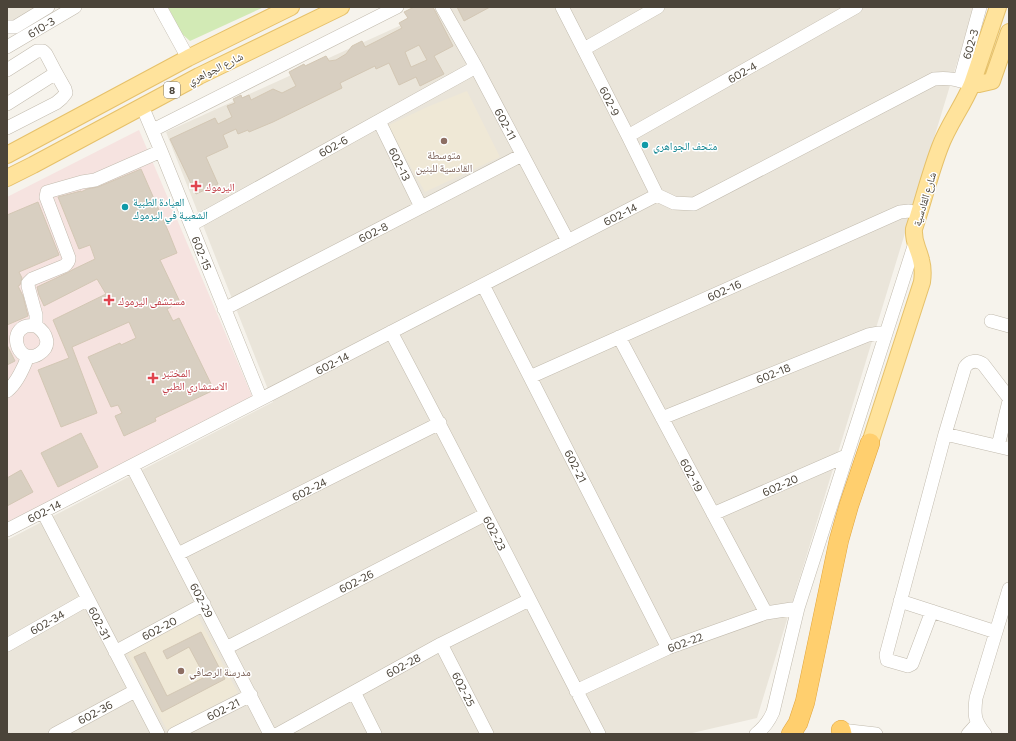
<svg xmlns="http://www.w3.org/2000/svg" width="1016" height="741" viewBox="0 0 1016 741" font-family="Commissioner,'Noto Naskh Arabic',sans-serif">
	<rect width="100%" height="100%" fill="#f6f3ec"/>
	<path fill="#eae5da" d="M7 7H48L7 29Z
		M441 7H974L757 718 688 734H7V540L273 402 166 132Z"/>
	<path fill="#efe8d6" d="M467 91 500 157 425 192 387 126 427 107Z
		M196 613 238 693 167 730 125 649Z"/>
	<path fill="#f6e3e0" d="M139 130 255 403 7 522V197Z"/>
	<path fill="#d2eab5" d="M168 7H264L190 41 181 33Z"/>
	<path fill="#d8cfc1" stroke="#d3c7b4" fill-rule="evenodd" d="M414 7H433L453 46 434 56 444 74 420 86 416 77 399 85 389 63 376 69 375 66 340 83 342 88 273 122 249 132 248 130 238 134 236 129 223 135 228 147 206 157 218 184 196 194 170 139 215 118 218 124 232 117 227 106 235 103 233 99 241 95 242 98 249 95 251 100 273 89 282 93 296 86 289 72 304 64 305 66 326 56 329 61 336 60 346 54 352 46 362 41 365 47 377 41 402 28 399 23 408 18 404 12ZM419 45 427 60 411 67 405 52Z
		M457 7H490L464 21Z
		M141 169 169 233 177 253 160 260 180 302 167 309 173 321 179 318 214 390 155 418 156 421 124 436 115 416 122 413 118 405 111 407 88 357 120 343 121 345 136 338 129 322 72 347 97 413 61 427 38 370 69 358 53 320 106 294 97 279 44 306 39 295 37 287 67 273 72 270 95 259 90 245 79 249 58 197 81 191V192L87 189 98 187Z
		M38 202 59 255 19 272 22 278 20 285 18 286 23 296 28 316 7 325V215Z
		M7 345 15 361 7 365Z
		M81 433 98 467 58 487 41 453Z
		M21 470 33 492 7 506V478Z
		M201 632 225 679 162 712 134 657 145 652 167 696 205 677 189 647 167 659 163 651Z"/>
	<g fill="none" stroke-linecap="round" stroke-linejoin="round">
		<g stroke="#c2bbae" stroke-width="14">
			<path id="minor" d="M160 7 188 58
				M442 7 476 67 568 241
				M562 7 628 136 657 195
				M7 27H15L48 7
				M7 47 75 7
				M584 49 658 7
				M7 70 37 51H43L46 54 56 73 65 89 66 93 62 98 56 103 7 128
				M960 80 980 7
				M7 104 56 73
				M142 106 161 151 261 399
				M379 121 421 207
				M153 130 397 7
				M628 136 856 7
				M657 195 674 203 694 204 934 79C949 77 958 80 972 84
				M191 225 476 67
				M483 285 530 377 668 648
				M224 309 522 155
				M991 321 1009 326
				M36 326C4 321 16 368 39 354 52 346 47 333 36 326V315L28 286V283L32 279 64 266C67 264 69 262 69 258L46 197 47 192 82 182 95 180 161 151
				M391 332C462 465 529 600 599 734
				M619 337 766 613
				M530 377 900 212 909 211 919 213
				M7 391C16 384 24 367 28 356
				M662 418 868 335 879 333H886
				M945 434 1009 449
				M998 446 1009 401
				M132 466 270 734
				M43 512 158 734
				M713 514 846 456
				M7 530 657 195
				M178 554 440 423
				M900 601 996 632
				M932 611 912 664 908 666 887 660 886 655 945 434 965 367C970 360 977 360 983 364L1009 398
				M441 644 487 734
				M7 645 88 599
				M226 648 486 514
				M115 652 204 604
				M576 691 668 648 766 613 798 608
				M354 692 375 734
				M841 730 876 734
				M55 734 135 691
				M174 734 251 695
				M278 734 441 644 529 600
				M756 734C764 728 769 721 773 712L798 608 915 243
				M968 734 977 724
				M985 734C974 721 974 714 976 698L1009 589"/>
		</g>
		<g stroke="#e6c16a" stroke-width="18">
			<path id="major" d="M972 84H979L992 81 1009 32
				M7 155 188 58 291 7
				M7 178 33 165 199 76 341 7
				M870 443 922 282C923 275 923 267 921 260 918 247 913 243 914 229 923 202 930 173 940 147 948 125 963 106 972 84L998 7"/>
		</g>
		<g stroke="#e0a43c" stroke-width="20">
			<path id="highway" d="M841 730 842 734
				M791 734 798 723 805 702 839 540 849 505 870 443"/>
		</g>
		<use href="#minor" stroke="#fff" stroke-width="13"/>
		<use href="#major" stroke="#ffe39c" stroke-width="16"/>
		<use href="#highway" stroke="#ffcf6e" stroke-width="19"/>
	</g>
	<g fill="#8d6e63" stroke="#fff" stroke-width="1.5">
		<circle cx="444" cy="141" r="4"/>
		<circle cx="181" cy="671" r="4"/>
	</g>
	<g fill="#0f9aa8" stroke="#fff" stroke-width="1.5">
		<circle cx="645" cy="145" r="4"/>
		<circle cx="125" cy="207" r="4"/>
	</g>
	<g fill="#e0444e" stroke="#fff" stroke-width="1.5">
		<path d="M194 180h4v4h4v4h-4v4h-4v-4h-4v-4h4z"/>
		<path d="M107 294h4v4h4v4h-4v4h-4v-4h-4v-4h4z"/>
		<path d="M151 372h4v4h4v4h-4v4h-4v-4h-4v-4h4z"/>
	</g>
	<g text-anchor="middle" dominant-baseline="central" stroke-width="3" stroke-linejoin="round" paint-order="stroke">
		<rect fill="#fff" stroke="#817c74" stroke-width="1" x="164" y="82" width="16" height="16" rx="3"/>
		<g font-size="10" font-weight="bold" fill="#4b4439">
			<text x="172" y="90">8</text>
		</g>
		<g font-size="11" fill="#4b4439" stroke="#fff">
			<text transform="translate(41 27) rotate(-31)">610-3</text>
			<text transform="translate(970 44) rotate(-74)">602-3</text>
			<text transform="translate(215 68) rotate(-26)">شارع الجواهري</text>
			<text transform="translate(742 72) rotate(-30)">602-4</text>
			<text transform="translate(610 101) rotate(63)">602-9</text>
			<text transform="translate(506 124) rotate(62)">602-11</text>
			<text transform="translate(333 146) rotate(-29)">602-6</text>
			<text transform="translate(400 164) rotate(64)">602-13</text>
			<text transform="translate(924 199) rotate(-73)">شارع القادسية</text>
			<text transform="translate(620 214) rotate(-27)">602-14</text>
			<text transform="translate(373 232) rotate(-27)">602-8</text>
			<text transform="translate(202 253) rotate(68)">602-15</text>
			<text transform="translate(724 290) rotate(-24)">602-16</text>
			<text transform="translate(332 363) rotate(-27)">602-14</text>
			<text transform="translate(773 373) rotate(-22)">602-18</text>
			<text transform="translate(576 466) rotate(63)">602-21</text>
			<text transform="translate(692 475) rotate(62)">602-19</text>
			<text transform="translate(780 485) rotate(-24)">602-20</text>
			<text transform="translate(309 489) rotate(-27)">602-24</text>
			<text transform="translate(44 511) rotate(-27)">602-14</text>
			<text transform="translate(495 533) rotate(63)">602-23</text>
			<text transform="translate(356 581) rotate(-27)">602-26</text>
			<text transform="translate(202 600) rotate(63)">602-29</text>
			<text transform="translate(47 622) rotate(-30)">602-34</text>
			<text transform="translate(100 623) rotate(63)">602-31</text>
			<text transform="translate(159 628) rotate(-28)">602-20</text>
			<text transform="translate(685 642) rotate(-20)">602-22</text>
			<text transform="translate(403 665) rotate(-29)">602-28</text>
			<text transform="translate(464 689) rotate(63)">602-25</text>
			<text transform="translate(223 709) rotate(-27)">602-21</text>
			<text transform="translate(95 712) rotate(-28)">602-36</text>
		</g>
		<g font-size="11" fill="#0d838f" stroke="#fff" text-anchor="start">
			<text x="653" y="145">متحف الجواهري</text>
			<text x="133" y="201">العيادة الطبية<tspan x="133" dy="13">الشعبية في اليرموك</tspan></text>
		</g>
		<g font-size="11" fill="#785e54" stroke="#fff">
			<text x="444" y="154">متوسطة<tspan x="444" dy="13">القادسية للبنين</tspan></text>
			<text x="189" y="671" text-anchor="start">مدرسة الرصافي</text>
		</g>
		<g font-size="11" fill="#be3a42" stroke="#fff" text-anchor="start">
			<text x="205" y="186">اليرموك</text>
			<text x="118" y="300">مستشفى اليرموك</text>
			<text x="162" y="372">المختبر<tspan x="162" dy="13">الاستشاري الطبي</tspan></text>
		</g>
	</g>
	<rect width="1016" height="741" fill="none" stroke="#4b4439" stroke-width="16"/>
</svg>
